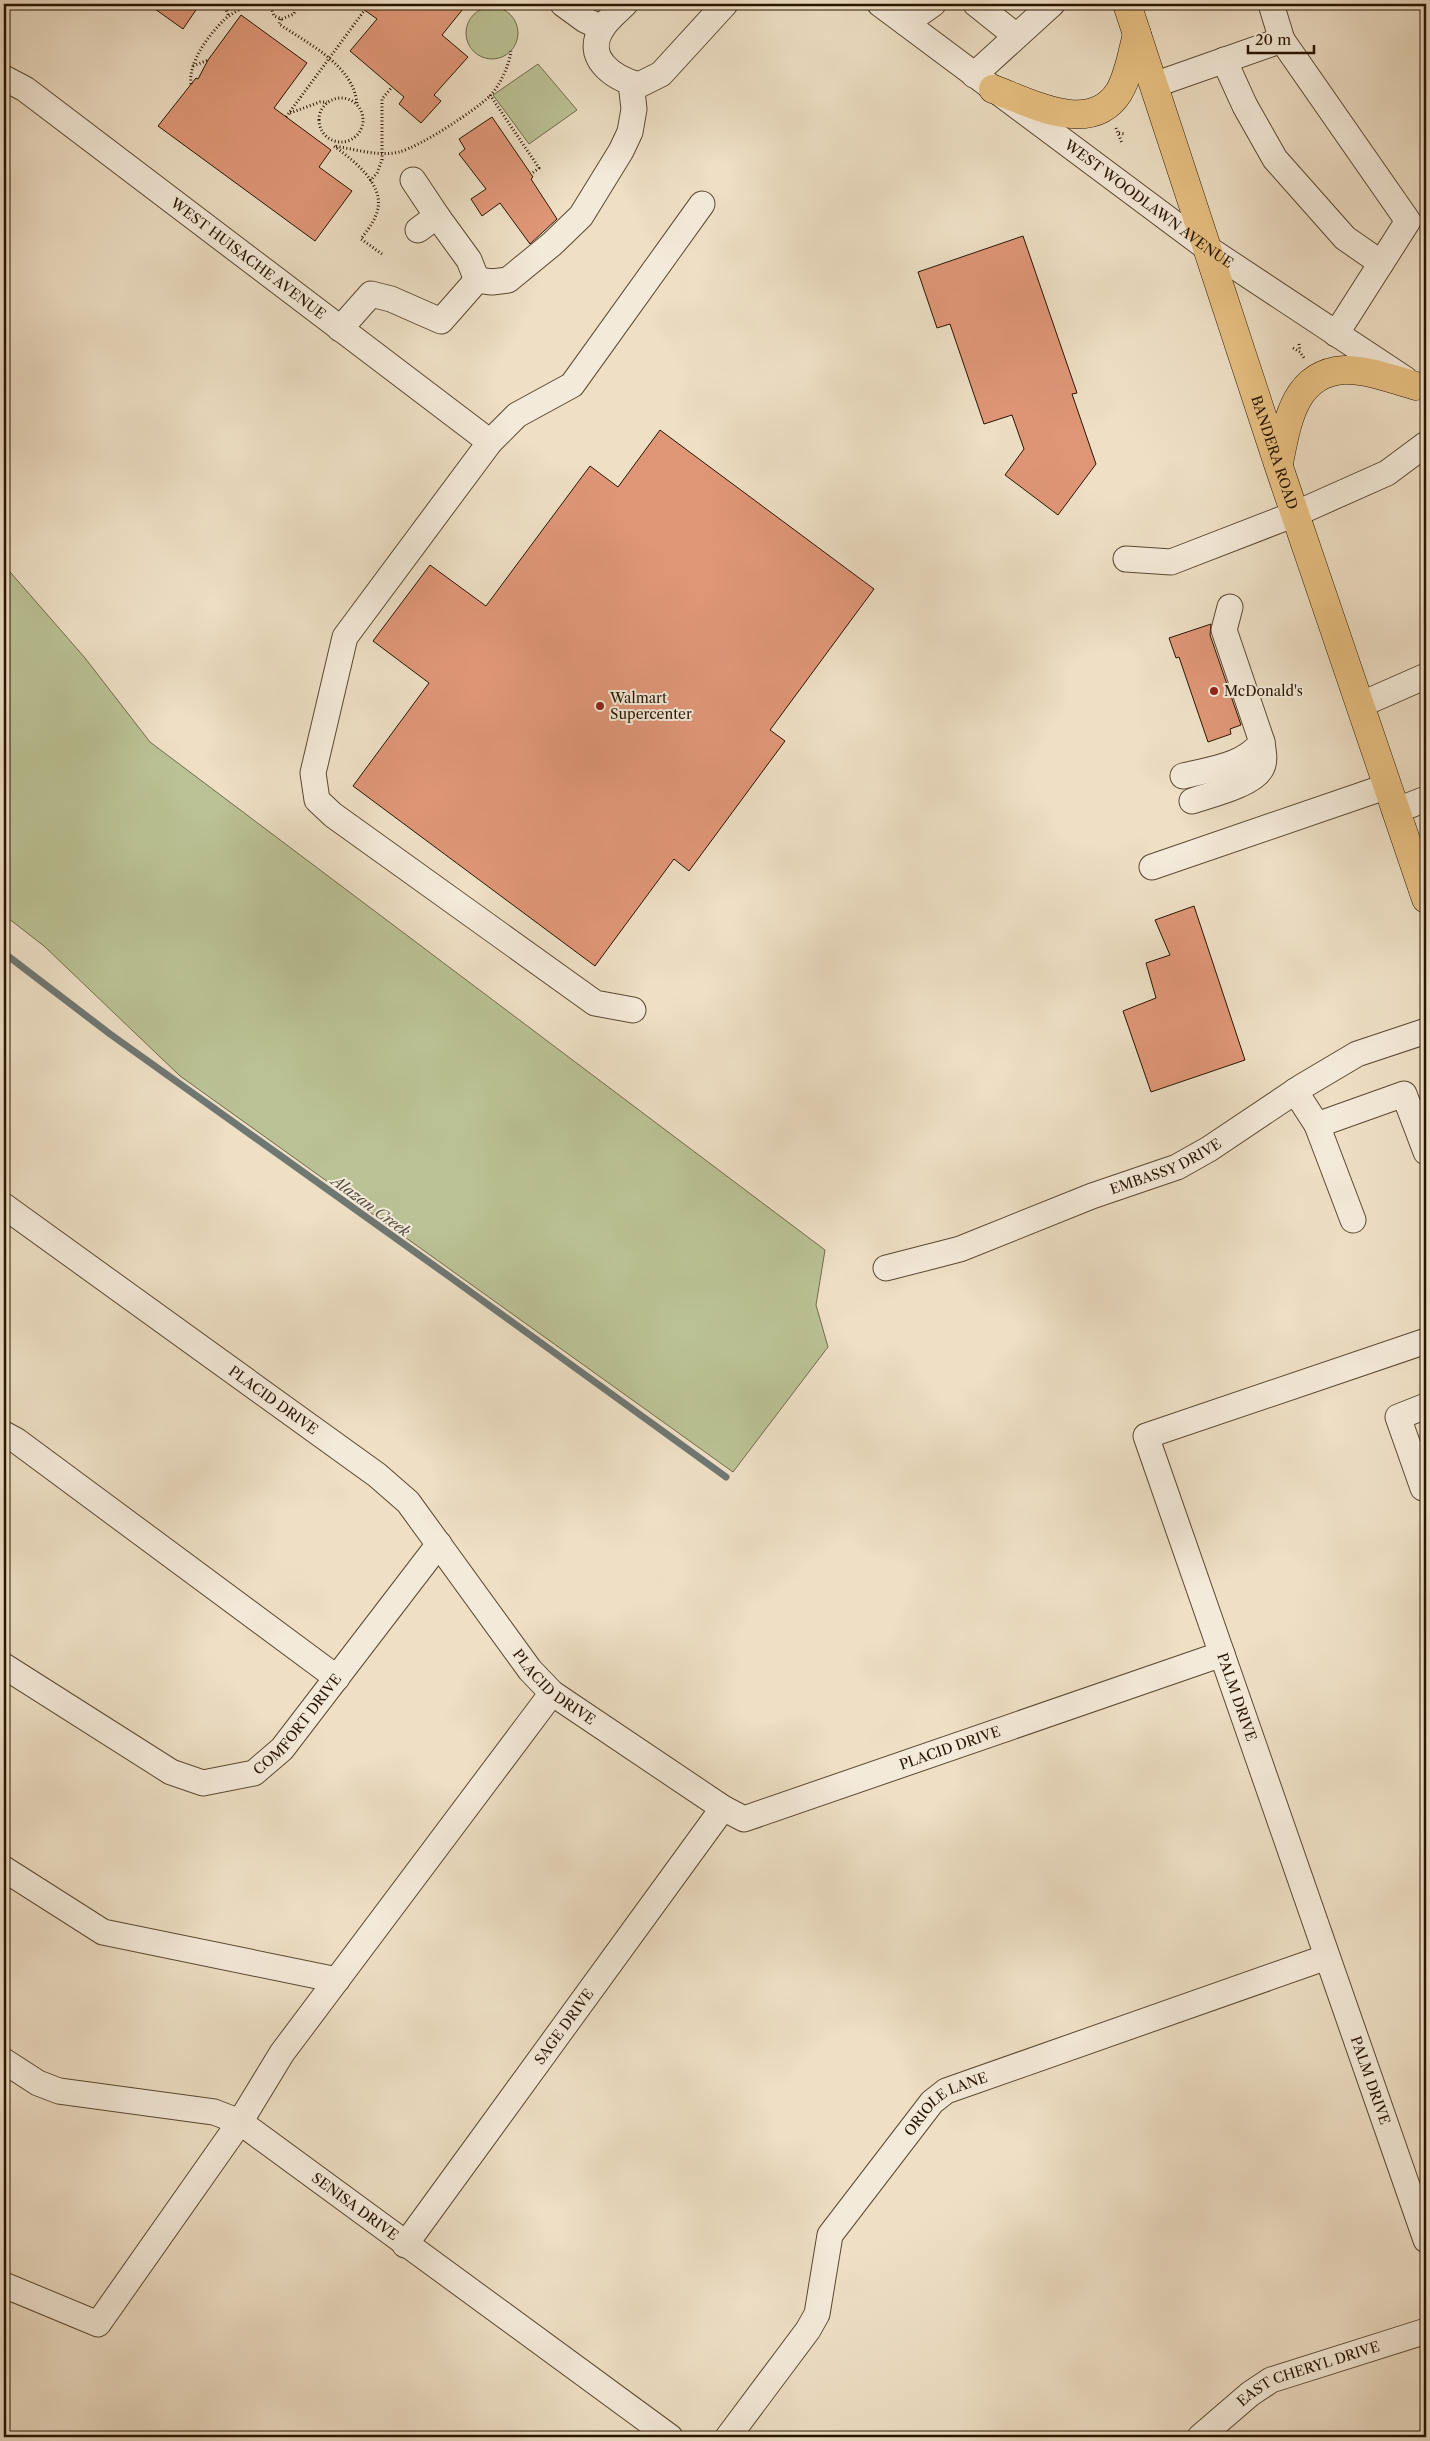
<svg xmlns="http://www.w3.org/2000/svg" width="1430" height="2441" viewBox="0 0 1430 2441" font-family="'Libre Caslon Text',serif">
	<rect width="100%" height="100%" fill="#eedfc5"/>
	<filter id="stains"><feTurbulence type="fractalNoise" baseFrequency=".004" numOctaves="4"/><feColorMatrix values="0 0 0 0 .2 0 0 0 0 .09 0 0 0 0 .02 0 0 0 .5 -.17"/></filter>
	<radialGradient id="worn" r=".72"><stop offset=".6" stop-color="#630" stop-opacity="0"/><stop offset="1" stop-color="#630" stop-opacity=".3"/></radialGradient>
	<path fill="#bac194" stroke="#716b4a" d="M466 33a26 26 0 1 1 52 0a26 26 0 1 1-52 0Z
		M538 64 577 110 529 144 493 95Z
		M4 565 85 658 150 742 825 1250 816 1305 828 1347 733 1472 180 1076 44 946 4 915Z"/>
	<g fill="none" stroke-linecap="round" stroke-linejoin="round">
		<path stroke="#6f7773" stroke-width="7" d="M4 953 110 1034 450 1277 726 1477"/>
	</g>
	<path fill="#df9677" stroke="#281500" d="M148 4H200L183 29Z
		M356 4H467L442 35 468 57 434 95 441 101 421 123 399 104 404 97 350 51 377 19Z
		M241 15 307 63 274 108 331 150 319 167 352 191 315 241 158 126 196 78 198 79 208 60Z
		M492 117 533 177 531 179 557 219 530 244 500 203 482 216 471 199 486 189 459 154 465 149 459 139Z
		M1023 236 1077 393 1072 394 1096 464 1058 515 1005 475 1024 449 1012 415 984 424 950 324 937 328 918 272Z
		M660 430 874 589 770 730 785 741 689 871 674 859 595 966 353 786 429 683 373 641 430 565 486 606 590 466 618 487Z
		M1211 624 1210 635 1241 725 1230 729 1231 734 1208 742 1179 657 1176 658 1169 638Z
		M1194 906 1245 1060 1151 1092 1123 1011 1156 998 1146 963 1170 955 1155 920Z"/>
	<g fill="none" stroke-linecap="round" stroke-linejoin="round">
		<g stroke="#5a4831" stroke-width="27">
			<g id="minor">
				<path d="M563 4 585 20 602 28"/>
				<path d="M625 4C618 11 609 18 603 27 582 57 613 78 639 85L661 74 725 4"/>
				<path id="s1" d="M880 4 1207 248 1405 379"/>
				<path d="M976 4 1016 36"/>
				<path d="M906 23 933 4"/>
				<path d="M1282 40 1408 221 1336 334"/>
				<path d="M1224 60 1245 106 1275 159 1345 238 1381 263"/>
				<path d="M974 75 1052 4"/>
				<path id="s2" d="M4 78 25 89 490 442"/>
				<path d="M1154 85 1282 40 1271 4"/>
				<path d="M413 180 437 216"/>
				<path d="M418 230 437 216 469 260 477 280"/>
				<path d="M340 329 371 294 391 299 441 321 477 280 492 282 508 280 552 244 581 216 621 151 630 132 634 109 631 83"/>
				<path d="M1126 559 1171 562 1295 514 1387 473 1426 444"/>
				<path d="M1360 705 1426 676"/>
				<path d="M1183 776C1211 769 1244 766 1262 742L1224 630 1230 607"/>
				<path d="M1192 801C1209 795 1252 785 1261 769 1266 761 1263 751 1262 742"/>
				<path d="M1395 811 1426 799"/>
				<path d="M1152 867 1388 786"/>
				<path d="M633 1010 595 1003 333 815 317 800 313 773 345 637 490 442 517 415 572 385 702 204"/>
				<path d="M1295 1091 1317 1125"/>
				<path id="s3" d="M4 1206 377 1475 408 1502 530 1670 552 1693 723 1808 744 1819 1222 1654"/>
				<path d="M1353 1220 1317 1125 1404 1094 1426 1152"/>
				<path id="s4" d="M886 1268 960 1249 1092 1196 1177 1167 1209 1149 1303 1086 1357 1054 1426 1031"/>
				<path id="s5" d="M1426 1341 1146 1436 1426 2240"/>
				<path d="M1426 1406 1398 1417 1423 1488 1426 1487"/>
				<path d="M4 1434 17 1441 337 1678"/>
				<path id="s6" d="M4 1666 171 1772 203 1783 254 1773 282 1749 439 1544"/>
				<path d="M4 1869 103 1932 337 1980"/>
				<path id="s7" d="M4 2061 38 2083 59 2091 214 2112 240 2122 670 2437"/>
				<path id="s8" d="M405 2245 723 1808"/>
				<path d="M4 2285 98 2324 240 2122 282 2053 552 1693"/>
				<path id="s9" d="M728 2437 808 2330 817 2314 830 2235 932 2102 946 2091 1327 1957"/>
				<path id="s10" d="M1200 2437 1250 2394 1271 2380 1426 2331"/>
			</g>
		</g>
		<g stroke="#281500" stroke-width="29">
			<g id="major">
				<path id="s11" d="M1127 4 1278 464 1426 899"/>
				<path d="M993 89C1029 102 1091 137 1119 92 1129 75 1132 53 1137 34"/>
				<path d="M1279 463C1287 423 1294 373 1344 370 1367 369 1394 380 1416 386"/>
			</g>
		</g>
		<path stroke="#281500" stroke-width="3" stroke-dasharray="1 2.5" stroke-linecap="butt" d="M224 4 229 17
			M270 4 274 16 282 19 294 14 297 4
			M492 7 495 4
			M280 19 279 24C307 43 355 66 357 105
			M193 66 208 60
			M191 84C188 63 208 36 223 21 230 14 241 9 250 4
			M490 95 539 168 531 174
			M319 120a22 22 0 1 1 44 0a22 22 0 1 1-44 0Z
			M290 113 320 102H327
			M286 117 364 11
			M1116 128 1122 143
			M1119 133 1125 134
			M370 181 377 173 382 160V99L392 87
			M382 254 361 239C367 231 374 222 377 212 386 185 353 160 334 146 355 149 378 157 399 152 421 146 473 112 490 96 500 85 509 66 511 51
			M1299 344 1300 351
			M1293 348 1300 352 1304 358"/>
		<use href="#minor" stroke="#f4ead9" stroke-width="25"/>
		<use href="#major" stroke="#e7c082" stroke-width="28"/>
	</g>
	<g fill="#8f2418" stroke="#f4ead9" stroke-width="2">
		<circle cx="1214" cy="691" r="5"/>
		<circle cx="600" cy="706" r="5"/>
	</g>
	<g text-anchor="middle" dominant-baseline="central" stroke-width="4" stroke-linejoin="round" paint-order="stroke">
		<g font-size="14" fill="#281500" stroke="#f4ead9">
			<text stroke="none"><textPath href="#s1" startOffset="335">WEST WOODLAWN AVENUE</textPath></text>
			<text stroke="none"><textPath href="#s2" startOffset="304">WEST HUISACHE AVENUE</textPath></text>
			<text stroke="none"><textPath href="#s11" startOffset="472">BANDERA ROAD</textPath></text>
			<text stroke="none"><textPath href="#s4" startOffset="298">EMBASSY DRIVE</textPath></text>
			<text stroke="none"><textPath href="#s3" startOffset="332">PLACID DRIVE</textPath></text>
			<text stroke="none"><textPath href="#s3" startOffset="738">PLACID DRIVE</textPath></text>
			<text stroke="none"><textPath href="#s5" startOffset="572">PALM DRIVE</textPath></text>
			<text stroke="none"><textPath href="#s6" startOffset="349">COMFORT DRIVE</textPath></text>
			<text stroke="none"><textPath href="#s3" startOffset="1188">PLACID DRIVE</textPath></text>
			<text stroke="none"><textPath href="#s8" startOffset="270">SAGE DRIVE</textPath></text>
			<text stroke="none"><textPath href="#s5" startOffset="978">PALM DRIVE</textPath></text>
			<text stroke="none"><textPath href="#s9" startOffset="410">ORIOLE LANE</textPath></text>
			<text stroke="none"><textPath href="#s7" startOffset="390">SENISA DRIVE</textPath></text>
			<text stroke="none"><textPath href="#s10" startOffset="128">EAST CHERYL DRIVE</textPath></text>
		</g>
		<g font-size="14" fill="#281500" stroke="#f4ead9" text-anchor="start">
			<text x="1224" y="691">McDonald's</text>
			<text x="610" y="698">Walmart<tspan x="610" dy="16">Supercenter</tspan></text>
		</g>
		<g font-size="15" font-style="italic" fill="#524e43" stroke="#f4ead9">
			<text transform="translate(371 1206) rotate(36)">Alazan Creek</text>
		</g>
	</g>
	<rect width="1430" height="2441" fill="none" stroke="#eedfc5" stroke-width="20"/>
	<rect x="5" y="5" width="1420" height="2431" fill="none" stroke="#281500" stroke-width="2.5"/>
	<rect x="10" y="10" width="1410" height="2421" fill="none" stroke="#281500"/>
	<path d="M1248 45v8h66v-8" fill="none" stroke="#281500" stroke-width="2.5"/>
	<text x="1255" y="45" font-size="15" fill="#281500" stroke="#f4ead9" stroke-width="4" paint-order="stroke">20 m</text>
	<rect width="100%" height="100%" filter="url(#stains)"/>
	<rect width="100%" height="100%" fill="url(#worn)"/>
</svg>
